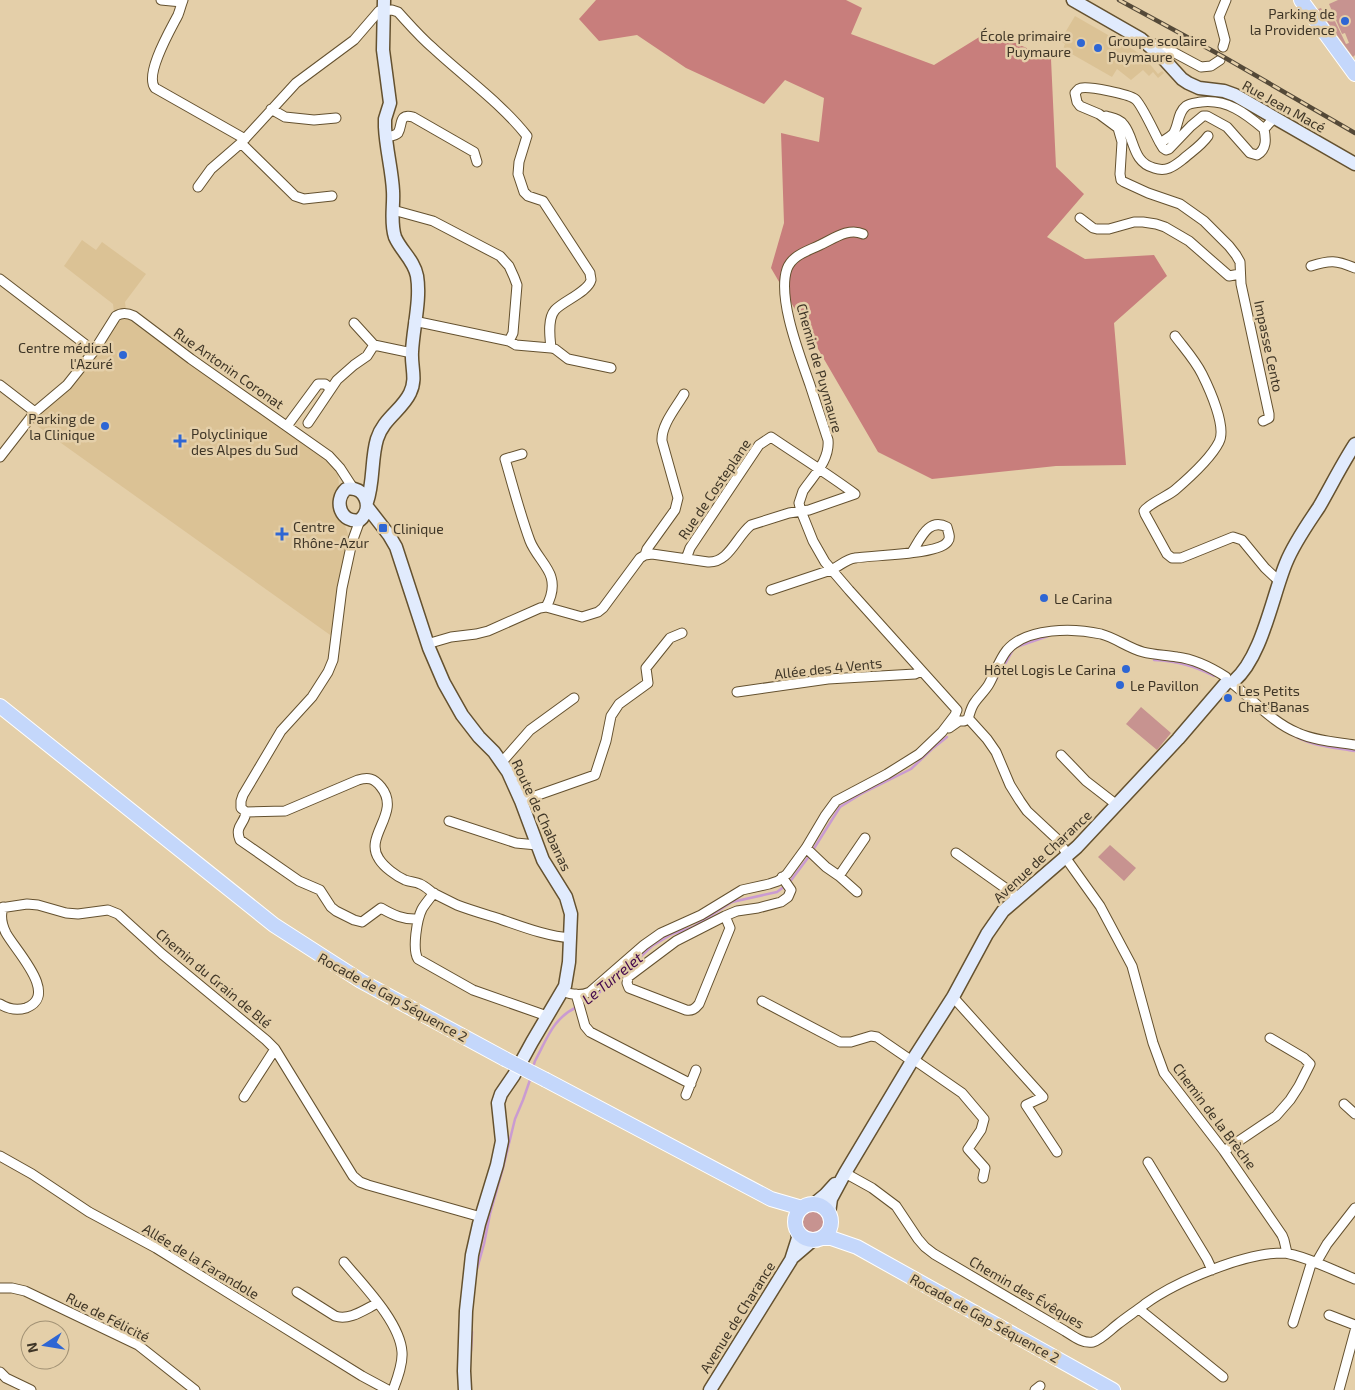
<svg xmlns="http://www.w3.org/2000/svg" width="1355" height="1390" viewBox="0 0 1355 1390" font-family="'Exo 2',sans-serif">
	<rect width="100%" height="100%" fill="#e4cfa9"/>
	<path fill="#dbc295" d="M1075 16 1134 50 1149 61 1148 62 1158 74 1162 71 1164 73 1158 78 1153 72 1149 76 1143 70 1131 80 1117 69 1112 77 1063 49 1065 44 1060 41Z
		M82 240 96 250 102 242 146 274 125 302 127 318 327 459 338 472 339 487 336 502 348 534 347 548 340 577 333 637 33 423 39 415 74 385 115 321 113 304 64 266Z"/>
	<path fill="#c79390" d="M1338 0H1355V55L1353 57 1318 9 1321 8 1324 13 1330 11 1346 44 1349 43 1345 33 1342 34 1329 4Z
		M1141 707 1171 733 1157 750 1126 724Z
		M1110 845 1136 868 1124 881 1098 857Z
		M810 1209C812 1209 817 1209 819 1209 827 1212 830 1224 824 1230 822 1233 821 1233 817 1234 807 1236 801 1231 800 1221H803L806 1213 805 1211Z"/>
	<path fill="#c87e7c" d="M596 0H846L862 8 851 34 934 65 989 31 1051 59 1056 167 1084 194 1047 237 1085 259 1154 255 1167 276 1114 323 1126 465 1056 466 932 479 878 452 771 268 784 223 781 133 819 142 824 98 785 80 764 104 686 68 637 35 599 41 579 19Z"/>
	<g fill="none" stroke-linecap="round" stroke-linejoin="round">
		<path stroke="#ca9bd1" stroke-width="2.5" d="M1154 660C1177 661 1194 666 1214 676
			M996 680 1014 648 1048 636
			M1248 704 1259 712
			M1288 732C1308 746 1332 747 1355 751
			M813 850 840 807 861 794 911 769 932 749 947 737
			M789 883 810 855
			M582 1004 591 999 619 977 652 946 672 934 693 927 732 902 777 892 785 886
			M533 1067 535 1061C547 1039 553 1018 577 1007
			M477 1269 484 1244 490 1214 503 1168 515 1119 523 1100 531 1077
			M471 1351 472 1332"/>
		<g stroke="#64512f" stroke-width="11">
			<path id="street" d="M161 0 182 2
				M183 0C181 5 180 10 178 15 171 29 144 74 155 88L245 139
				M1151 47 1156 44 1160 45 1201 67 1211 66 1220 60
				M1223 47 1225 40 1219 17 1226 0
				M271 109 285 117 314 120 336 118
				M1106 116C1112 118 1120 119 1124 125 1135 139 1132 162 1154 168 1166 172 1173 167 1182 160 1191 152 1201 146 1208 136
				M386 137C390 136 395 136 398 133 403 125 398 113 413 117L474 152 477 162
				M241 143 295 196 304 199 332 196
				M1160 143 1163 148 1166 150 1169 149 1191 126 1203 116H1207L1227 127 1250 153 1257 155C1267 149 1266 139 1264 129
				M198 187 211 169 241 143 296 83 354 40 379 11 392 10 398 12C409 24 420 37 433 48 464 77 500 102 527 136L519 162 518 174 524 192 528 196 543 201 590 273C590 275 591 278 591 280 588 292 563 301 555 310 547 319 550 338 551 348
				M393 210 433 221 500 256 509 266 514 277 517 285 513 333 509 341
				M1080 218 1093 228 1097 229H1109L1134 222H1143L1156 224 1165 227 1189 241 1229 276 1240 274
				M863 234C849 227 833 239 820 245 808 251 792 255 787 269 777 298 800 356 810 385 816 403 822 422 828 440 830 460 814 475 803 491L799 503 801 511 813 541 825 562 849 590 957 710
				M1311 266C1330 260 1336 260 1355 268
				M0 279 94 351
				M414 321 509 341 516 345 551 348 555 349 568 359 611 368
				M354 323 374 345 412 353
				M1175 336C1184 348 1195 360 1202 374 1209 388 1227 427 1219 442 1211 458 1189 478 1175 490 1168 496 1148 504 1144 511L1145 514 1167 554 1172 558H1181L1233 537 1242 540 1265 568 1279 581
				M0 385 35 412
				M1263 421 1269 418V414L1241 284 1240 262 1236 255 1229 246 1204 221 1180 204 1148 193 1124 182 1121 180 1120 174 1122 142 1118 128 1099 114 1080 106 1077 102 1075 93C1078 90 1077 89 1081 88 1089 86 1128 94 1135 99 1141 103 1155 134 1160 143 1164 140 1169 138 1173 134 1179 126 1177 113 1186 106 1190 103 1196 103 1201 102 1227 99 1245 113 1264 129L1275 117
				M308 423 337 380 354 365 367 356 374 345
				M287 426 318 384H325L331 389
				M522 454 505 459C513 486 520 514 530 541 535 554 548 566 551 577 554 587 551 598 546 607
				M0 457 35 412 67 385 94 351 116 316C122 312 128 313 134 316L191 359 329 456 340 468 353 488
				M360 520 352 542 342 588 333 660 328 672 312 697 281 731 243 795 241 801V808L246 812 285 811 358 780C368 777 374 778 381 787 402 813 363 836 379 859 384 867 396 876 405 880 410 882 416 882 420 884 425 886 429 890 433 893 441 897 449 901 457 905 470 910 484 914 497 918 521 926 545 936 571 938
				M645 555 652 554 708 562C729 563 736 537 751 525L789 513 809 510 855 494C828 474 799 456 771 437L759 445 690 548 686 559
				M771 590 831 570C840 566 846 559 855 558 871 555 941 555 948 541 951 537 948 532 947 527 928 517 920 540 912 552
				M427 644 451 637 476 634 488 631 540 608 546 607 582 617 598 612 603 608 640 558 645 555 647 549 675 510 678 498 662 441C661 425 676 408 684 394
				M1233 684C1253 700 1273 723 1298 733 1316 741 1336 742 1355 745
				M737 692 828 679 915 674 921 671
				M968 718 987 739 996 752 1010 785 1020 801 1027 811 1057 839 1068 855
				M949 728 959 721H964L968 719C970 713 971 707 975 702 979 696 985 691 989 684 995 673 999 660 1007 650 1027 627 1074 628 1101 634 1116 638 1128 648 1143 652 1154 655 1166 655 1177 657 1194 659 1212 668 1226 677
				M1061 755 1086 781 1117 805
				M502 762 530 730 574 698
				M521 801 595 775 606 741 611 716 619 704 648 683 646 668 670 638 682 633
				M246 812C245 824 234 826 240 840L299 881 320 890 331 907 336 911 354 920 362 922 381 908C393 915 404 920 418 919
				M449 821 516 843 537 845
				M806 848 826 867 839 876 865 838
				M956 853 1018 897
				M1065 857 1100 906 1132 966 1153 1043 1164 1073 1224 1151 1282 1235 1284 1240 1287 1253
				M839 876 857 892
				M434 893C430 898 425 904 422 909 417 919 412 949 418 959L473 990 547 1016
				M0 908 27 904 38 905 66 913 78 914 108 910 118 914 162 954 266 1040 275 1049 353 1176 360 1182 368 1185 481 1217
				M725 916 730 928 699 1004C695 1009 692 1011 686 1010L629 988 627 983 628 977 676 941 725 916 737 911 758 908 781 902 788 897 791 890 782 877
				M562 991C571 995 581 996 590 992L644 945 661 933 701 915 742 890 769 884 778 881 787 874 806 848 825 816 836 801 887 774 919 754 942 732 955 715 957 710
				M576 994 585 1026 590 1032 691 1084
				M953 997 1043 1097 1026 1105 1057 1152
				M762 1001 840 1042H851L871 1036 877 1037 912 1061
				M0 1004C8 1009 16 1011 26 1008 60 995 15 950 6 933 2 925 0 916 3 907
				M913 1059 962 1093 984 1119 981 1130 968 1149 985 1168 983 1178
				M686 1095 696 1070
				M244 1097 275 1049
				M1344 1104 1355 1114
				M1224 1151 1276 1116 1290 1100 1299 1086 1310 1064 1304 1058 1270 1038
				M0 1156 32 1174 89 1212 156 1248 362 1376 388 1390
				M1148 1162 1207 1259 1212 1270
				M845 1173 872 1188 896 1206 918 1239 925 1247 934 1254 1065 1331C1073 1336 1083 1344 1093 1342 1102 1339 1110 1330 1118 1324 1127 1317 1136 1311 1145 1304 1177 1281 1244 1253 1283 1253 1301 1254 1337 1272 1355 1279
				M344 1262C363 1285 400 1322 402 1352 403 1364 397 1379 393 1390
				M1316 1263 1327 1244 1355 1208
				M0 1288H12L25 1291 138 1345 195 1390
				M297 1292 335 1316C350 1321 365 1309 378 1303
				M1139 1309 1223 1377
				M1329 1315 1355 1325
				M1293 1323 1312 1261
				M0 1372 6 1378 31 1390
				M1035 1390 1040 1386
				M1339 1390 1355 1331"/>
		</g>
		<g stroke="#64512f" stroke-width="15">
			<path id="secondary" d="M1073 0 1141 39 1161 56 1182 79 1188 83 1199 88 1224 91 1235 95 1355 164
				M346 489C365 485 374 508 360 520 341 524 333 501 346 489Z
				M367 502C374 482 371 459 377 439 383 419 402 410 410 393 417 379 411 367 412 352 413 328 421 300 417 276 414 260 401 251 395 237 390 222 394 206 393 191 392 170 386 149 385 127V119L390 103 383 50 384 0
				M368 508 389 535 396 547 429 648 444 683 462 715 479 737 494 752 508 772 521 801 543 860 566 897 571 914 569 962 565 986 532 1042 514 1075 501 1094 498 1103 502 1141 497 1165 479 1224 472 1255 466 1311 464 1371 465 1390
				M1234 681C1262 657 1272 597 1286 563 1294 543 1307 525 1319 507 1331 486 1342 464 1355 444
				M814 1204 825 1195 835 1184
				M829 1213 831 1199 845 1173 912 1061 953 997 987 934 1003 911 1077 847 1178 739 1226 683
				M792 1258 813 1240
				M710 1390 791 1260 798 1238 797 1230"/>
		</g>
		<g stroke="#fff" stroke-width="16">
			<path id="primary" d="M1301 0 1355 74
				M0 706 274 925 361 981 505 1059
				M546 1080 771 1199 802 1208
				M795 1222a18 18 0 1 1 36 0a18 18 0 1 1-36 0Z
				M821 1238H831L857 1247 1113 1390"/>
		</g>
		<use href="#street" stroke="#fff" stroke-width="9"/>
		<use href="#secondary" stroke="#e1ebfd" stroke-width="12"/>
		<use href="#primary" stroke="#c4d7fb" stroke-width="14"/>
		<g stroke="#544938" stroke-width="4.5">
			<path id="rail" d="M1119 0 1222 56 1355 133"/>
		</g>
		<use href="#rail" stroke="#e4cfa9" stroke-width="2.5" stroke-dasharray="8" stroke-linecap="butt"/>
		<g stroke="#fff" stroke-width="16" stroke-linecap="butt">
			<path id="primary-bridge" d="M505 1059 546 1080"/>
		</g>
		<use href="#primary-bridge" stroke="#c4d7fb" stroke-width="14"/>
	</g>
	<g fill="#2e66d4" stroke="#e4cfa9" stroke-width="2">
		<circle cx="1345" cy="21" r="5"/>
		<circle cx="1081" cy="43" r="5"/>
		<circle cx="1098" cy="48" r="5"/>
		<circle cx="123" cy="355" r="5"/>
		<circle cx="105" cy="426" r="5"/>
		<path d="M177.5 433.5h5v5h5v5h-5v5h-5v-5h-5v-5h5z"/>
		<rect x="378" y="523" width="10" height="10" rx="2.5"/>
		<path d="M279.5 526.5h5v5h5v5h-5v5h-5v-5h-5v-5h5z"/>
		<circle cx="1044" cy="598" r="5"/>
		<circle cx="1126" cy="669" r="5"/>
		<circle cx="1120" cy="685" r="5"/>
		<circle cx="1228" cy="698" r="5"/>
	</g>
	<g text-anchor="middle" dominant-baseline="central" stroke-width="5" stroke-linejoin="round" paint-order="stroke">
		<g font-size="14" fill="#3f3627" stroke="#e4cfa9" text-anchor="start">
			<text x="1335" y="13" text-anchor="end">Parking de<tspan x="1335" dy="16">la Providence</tspan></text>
			<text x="1071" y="35" text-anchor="end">École primaire<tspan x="1071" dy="16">Puymaure</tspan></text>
			<text x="1108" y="40">Groupe scolaire<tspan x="1108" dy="16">Puymaure</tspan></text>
			<text x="113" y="347" text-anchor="end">Centre médical<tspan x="113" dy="16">l'Azuré</tspan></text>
			<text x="95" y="418" text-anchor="end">Parking de<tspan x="95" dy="16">la Clinique</tspan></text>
			<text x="191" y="433">Polyclinique<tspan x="191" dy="16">des Alpes du Sud</tspan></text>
			<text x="293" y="526">Centre<tspan x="293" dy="16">Rhône-Azur</tspan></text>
			<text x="393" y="528">Clinique</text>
			<text x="1054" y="598">Le Carina</text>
			<text x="1116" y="669" text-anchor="end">Hôtel Logis Le Carina</text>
			<text x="1130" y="685">Le Pavillon</text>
			<text x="1238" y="690">Les Petits<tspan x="1238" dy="16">Chat'Banas</tspan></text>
		</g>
		<g font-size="14" fill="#3f3627" stroke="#e4cfa9">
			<text transform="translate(1284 106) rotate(29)">Rue Jean Macé</text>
			<text transform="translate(1269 346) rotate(78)">Impasse Cento</text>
			<text transform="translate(229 368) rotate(35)">Rue Antonin Coronat</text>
			<text transform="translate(820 368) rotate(74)">Chemin de Puymaure</text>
			<text transform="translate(714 489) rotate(-56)">Rue de Costeplane</text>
			<text transform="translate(828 668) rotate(-6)">Allée des 4 Vents</text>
			<text transform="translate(542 815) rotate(65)">Route de Chabanas</text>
			<text transform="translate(1042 856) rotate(-43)">Avenue de Charance</text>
			<text transform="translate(214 978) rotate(40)">Chemin du Grain de Blé</text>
			<text transform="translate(393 997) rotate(29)">Rocade de Gap Séquence 2</text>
			<text transform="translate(1215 1116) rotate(53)">Chemin de la Brèche</text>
			<text transform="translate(201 1261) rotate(31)">Allée de la Farandole</text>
			<text transform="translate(1027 1292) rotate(30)">Chemin des Évêques</text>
			<text transform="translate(108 1317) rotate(27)">Rue de Félicité</text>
			<text transform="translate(737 1317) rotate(-58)">Avenue de Charance</text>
			<text transform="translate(985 1318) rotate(29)">Rocade de Gap Séquence 2</text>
		</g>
		<g font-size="15" font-style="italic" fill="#44094d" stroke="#e4cfa9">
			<text transform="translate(612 978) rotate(-39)">Le Turrelet</text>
		</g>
	</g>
	<g transform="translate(45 1345) rotate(258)"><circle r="24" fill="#e4cfa9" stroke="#a29275"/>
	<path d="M0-4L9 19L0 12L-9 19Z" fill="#2e66d4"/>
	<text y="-8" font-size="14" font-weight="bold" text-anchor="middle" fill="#3f3627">N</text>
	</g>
</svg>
